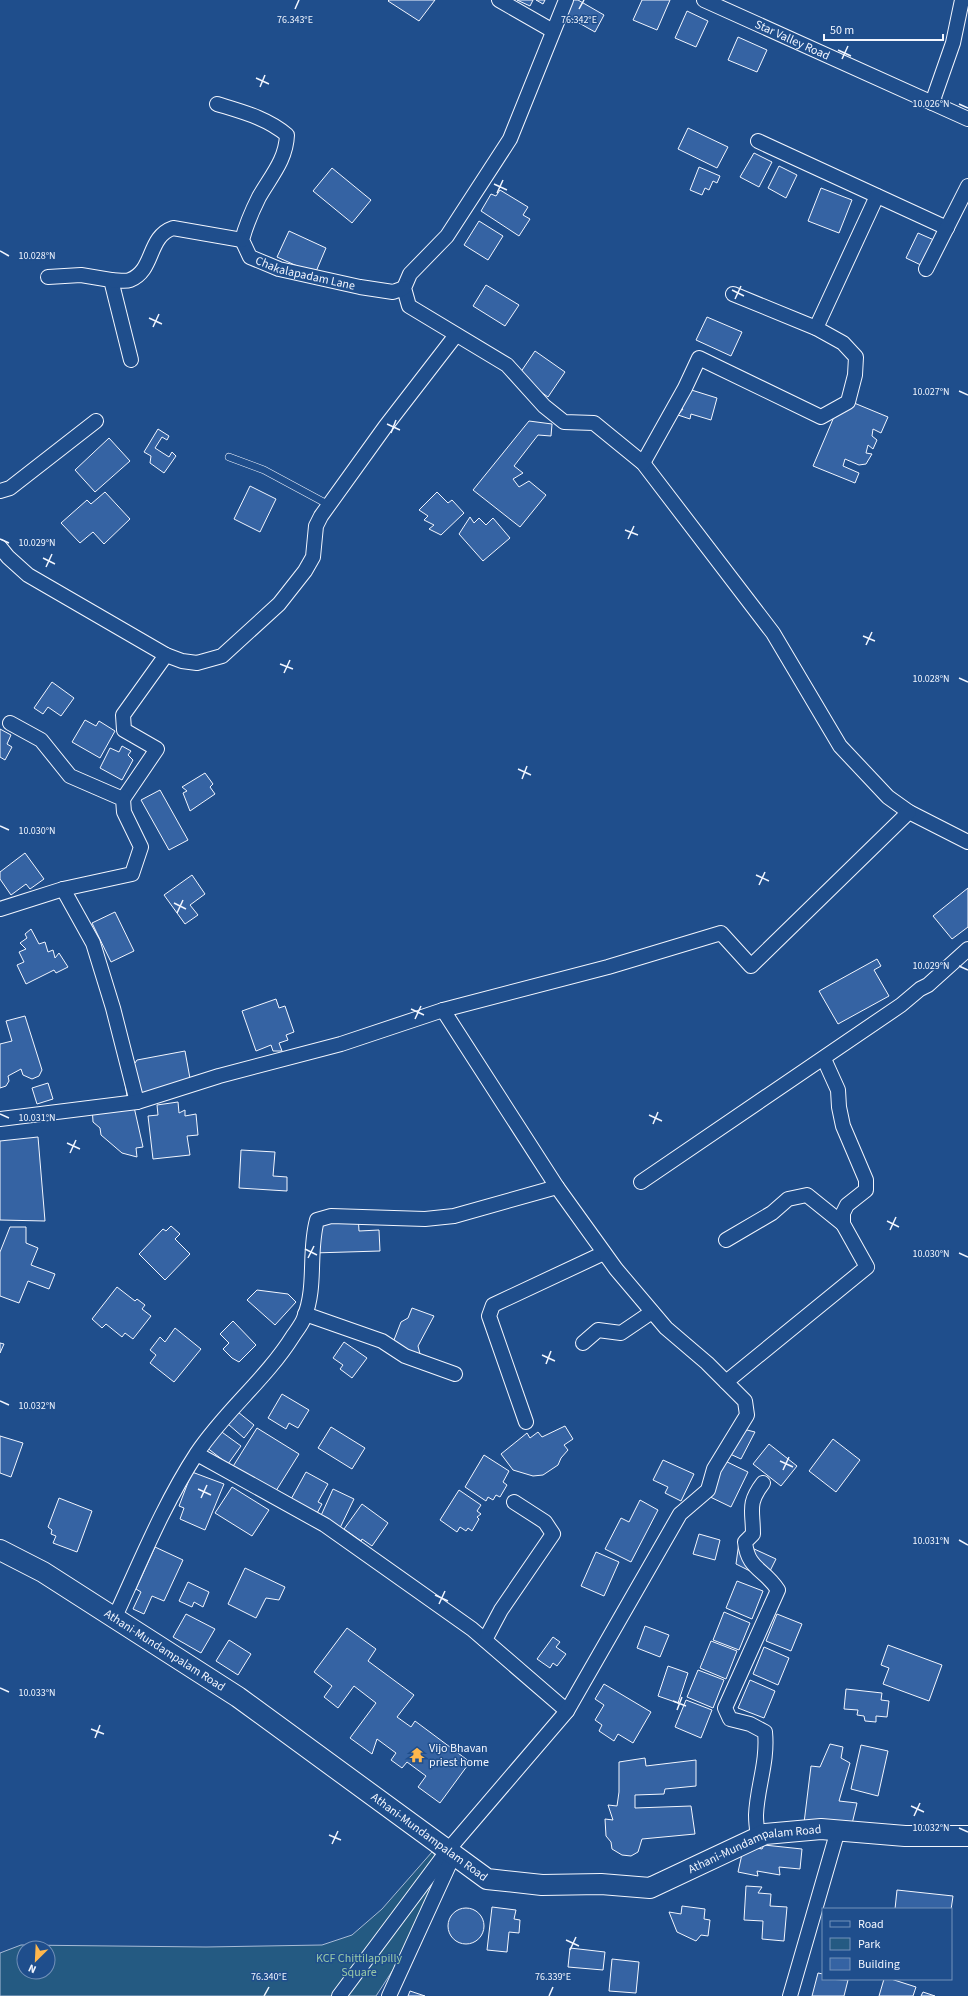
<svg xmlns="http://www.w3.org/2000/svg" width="968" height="1996" viewBox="0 0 968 1996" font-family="'Source Sans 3',sans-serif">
	<rect width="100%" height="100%" fill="#1f4e8c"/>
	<path fill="#245a82" stroke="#a8bbd7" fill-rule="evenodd" d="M432 1852 445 1866 402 1956 376 1996H0V1953L21 1945 206 1947 322 1945 352 1935 382 1909ZM24 1948H48V1972H24Z"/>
	<path fill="#3563a3" stroke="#f2f6ff" d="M389 0H435L419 21 388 1Z
		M517 0H533L530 6Z
		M536 0H545L543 4Z
		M571 0H578L604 15 595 32 563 14Z
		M642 0H670L657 30 633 20Z
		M687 11 708 21 696 47 675 38Z
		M738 37 767 50 757 72 728 60Z
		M688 128 728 147 717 168 678 149Z
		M754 153 772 162 759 187 740 177Z
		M779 166 797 175 786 198 768 188Z
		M699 167 720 176 717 183 713 181 709 190 705 188 702 195 690 190Z
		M332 168 371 200 352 223 313 191Z
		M821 188 852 200 839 233 808 221Z
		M500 190 528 207 523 215 530 219 519 236 481 211 491 194 496 196Z
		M479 221 503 236 488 260 464 245Z
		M289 231 326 248 315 274 277 257Z
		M918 233 934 240 923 266 906 258Z
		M486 285 519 305 505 326 473 306Z
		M707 317 742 332 731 356 696 340Z
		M535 351 565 372 548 397 518 376Z
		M685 388 717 398 711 420 691 414 690 419 678 415 683 409 679 407Z
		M842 398 888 417 881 433 873 429 872 436 877 440 873 449 868 445 866 453 872 454 866 464 859 465 845 459 843 466 859 473 855 483 813 466Z
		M529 421 552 424 551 436 538 435 514 466 523 473 513 479 519 487 529 481 546 495 520 527 473 490Z
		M158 429 169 436 167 440 162 437 155 448 169 457 172 452 176 456 164 473 150 463 151 456 144 452Z
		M109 438 130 461 95 492 75 470Z
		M250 486 276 499 260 532 234 519Z
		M105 492 130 519 104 544 93 532 80 543 61 523 87 500 91 504Z
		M437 492 448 503 452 500 464 513 441 535 429 529 434 525 424 520 428 516 419 510Z
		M470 517 474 523 479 518 486 525 493 518 510 538 483 561 459 534Z
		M52 682 74 698 61 716 48 707 43 714 34 708Z
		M85 720 96 726 99 721 115 731 100 758 72 742Z
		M0 729 11 735 7 744 12 747 5 760 0 757Z
		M122 746 131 751 128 755 133 760 122 780 100 768 110 748 119 752Z
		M205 773 213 784 210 787 215 794 190 811 183 793 187 791 182 787Z
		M160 790 188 840 169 850 141 800Z
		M25 853 44 879 30 889 26 884 11 895 0 879V872Z
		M192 875 205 894 190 905 198 915 185 924 164 895Z
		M968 888V927L952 939 933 916Z
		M115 912 134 951 111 962 92 923Z
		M31 929 39 944 45 942 48 952 53 950 55 958 59 953 68 967 56 973 54 970 26 984 17 965 24 962 19 952 26 949 20 943 27 938 25 934Z
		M877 959 881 966 874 970 889 996 838 1024 819 991Z
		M276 999 279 1008 285 1006 294 1032 286 1035 288 1040 279 1043 282 1051H273L271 1045 256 1051 242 1011Z
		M25 1016 42 1070 39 1076 32 1079 23 1075 21 1069 8 1076 9 1081 6 1086 0 1088V1044L12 1041 6 1021Z
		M185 1051 191 1084 127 1096 122 1065 135 1063 137 1060Z
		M48 1083 53 1099 37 1104 32 1088Z
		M132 1098 143 1147 136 1148 137 1157 122 1153 101 1135 100 1128 93 1122 92 1105Z
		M178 1102 179 1113 185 1110V1116L196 1114 198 1135 187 1136 190 1155 153 1159 148 1116 158 1115 157 1105Z
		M38 1137 45 1221 0 1220V1141Z
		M241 1150 275 1152 273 1176 287 1177V1191L239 1188Z
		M358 1215 359 1231 379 1230 380 1251 313 1253 316 1216Z
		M171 1226 180 1234 175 1239 190 1254 165 1280 139 1254 163 1229 166 1231Z
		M10 1227H26V1243L38 1248 31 1265 55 1274 49 1289 28 1281 19 1303 0 1296V1252Z
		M117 1287 135 1301 137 1299 145 1305 142 1309 151 1316 133 1339 125 1333 122 1337 106 1324 102 1328 92 1319Z
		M257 1290 288 1294 296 1302 275 1325 247 1300Z
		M412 1308 434 1316 418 1346 420 1354 392 1345 401 1322 408 1318Z
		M233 1321 256 1345 239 1362 232 1358 223 1349 229 1343 220 1334Z
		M175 1328 201 1349 174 1382 150 1363 156 1355 150 1350 160 1337 165 1342Z
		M344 1342 367 1358 352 1378 340 1369 343 1365 333 1358Z
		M0 1343 4 1344 0 1353Z
		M282 1394 309 1410 298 1428 289 1423 286 1429 268 1418Z
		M238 1412 254 1425 244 1438 228 1424Z
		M565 1426 573 1439 564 1445 568 1450 561 1458 558 1465 543 1475 533 1476 513 1470 501 1454 527 1433 530 1438 538 1432 542 1437Z
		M331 1427 365 1448 352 1469 318 1448Z
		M257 1428 299 1454 274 1494 232 1468Z
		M743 1429 755 1432 741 1459 730 1454Z
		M219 1430 241 1446 228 1464 206 1447Z
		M0 1436 23 1443 11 1477 0 1473Z
		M833 1439 860 1460 836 1492 809 1471Z
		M769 1444 797 1466 781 1486 753 1464Z
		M484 1455 509 1471 503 1482 507 1485 500 1497 496 1495 493 1500 488 1497 486 1501 465 1487Z
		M721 1459 748 1472 731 1507 704 1494Z
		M663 1460 694 1474 681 1501 665 1493 668 1487 653 1480Z
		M192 1472 224 1484 205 1530 180 1519 184 1508 179 1506Z
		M306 1472 328 1484 318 1502 322 1504 316 1515 290 1501Z
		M232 1487 269 1510 252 1536 215 1513Z
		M333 1489 354 1499 339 1530 319 1520Z
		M459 1490 481 1505 477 1511 481 1514 477 1517 479 1519 472 1531 468 1528 466 1531 460 1527 457 1532 440 1520Z
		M59 1498 92 1511 77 1552 53 1543 56 1536 51 1534 52 1530 48 1527Z
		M640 1500 658 1510 631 1562 605 1549 621 1518 629 1522Z
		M362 1504 388 1523 372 1546 362 1539 361 1541 344 1529Z
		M699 1534 720 1540 715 1560 693 1554Z
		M739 1542 776 1559 766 1579 736 1564Z
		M155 1547 183 1560 164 1601 152 1596 144 1614 133 1609 141 1592 136 1589Z
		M596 1552 619 1562 604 1596 581 1586Z
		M245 1568 285 1587 279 1600 266 1598 256 1618 228 1604Z
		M737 1581 763 1591 752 1619 726 1608Z
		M188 1582 209 1592 203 1607 194 1602 192 1607 179 1601Z
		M724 1612 750 1623 739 1650 713 1640Z
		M186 1614 215 1629 201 1653 173 1637Z
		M777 1614 802 1624 791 1651 766 1641Z
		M645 1626 669 1635 660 1657 637 1648Z
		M347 1628 376 1649 368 1661 414 1695 397 1717 411 1727 415 1721 470 1762 440 1803 418 1787 426 1776 407 1762 402 1768 391 1760 396 1753 377 1739 372 1754 350 1738 376 1703 354 1686 338 1708 324 1697 332 1686 314 1672Z
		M553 1637 560 1642 556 1647 566 1654 557 1666 553 1663 550 1668 537 1659Z
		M229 1640 251 1654 238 1675 216 1661Z
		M711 1641 737 1651 726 1679 700 1668Z
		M888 1645 942 1665 929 1701 883 1684 889 1668 881 1665Z
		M764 1647 789 1658 778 1685 753 1674Z
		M668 1666 688 1673 678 1703 658 1696Z
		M698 1670 724 1680 713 1708 687 1697Z
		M750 1680 775 1691 764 1718 738 1708Z
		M604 1684 651 1712 633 1743 618 1734 614 1741 599 1731 602 1725 595 1720 604 1705 595 1699Z
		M846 1689 882 1693 881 1700 889 1701 887 1717 876 1716V1722L865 1721 864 1716 857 1715 858 1710 844 1709Z
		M686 1700 712 1710 701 1738 675 1727Z
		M830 1744 843 1747 841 1758 850 1763 839 1801 857 1803 852 1824 804 1823 811 1766 820 1767Z
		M861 1745 888 1751 878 1796 851 1789Z
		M645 1758 646 1766 696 1760V1786L665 1789 664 1794 635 1795V1808L691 1806 695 1834 642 1839 638 1852 631 1856 622 1855 612 1849 611 1842 606 1836 605 1819 613 1820 608 1805 617 1806 619 1792V1762Z
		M744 1845 762 1849 764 1845 802 1849 800 1869 779 1867 780 1875 757 1871 758 1876 738 1872Z
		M746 1886 762 1887 758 1893 771 1894 770 1906 787 1907 784 1941 762 1939 763 1921 744 1920Z
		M897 1890 953 1896 951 1910 895 1909Z
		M682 1906 705 1909 704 1919 710 1920 708 1936 701 1935 696 1941 677 1932 669 1912 681 1914Z
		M492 1907 516 1910 514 1919 520 1920 519 1933 509 1932 507 1952 487 1950Z
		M448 1926a18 18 0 1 1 36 0a18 18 0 1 1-36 0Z
		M570 1948 605 1952 603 1970 568 1967Z
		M612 1959 639 1962 636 1993 609 1991Z
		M818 1973 823 1974V1979L848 1980 844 1996H812Z
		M884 1979H891L916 1987 913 1996H879Z
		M410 1991 425 1996H408Z
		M923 1992 935 1996H921Z"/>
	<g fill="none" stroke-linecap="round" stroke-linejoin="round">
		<g stroke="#f2f6ff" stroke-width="8">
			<path id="lane" d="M229 457 264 470 329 505"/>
		</g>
		<g stroke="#f2f6ff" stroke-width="16">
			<g id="street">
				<path d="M499 0 553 31"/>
				<path d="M566 0 510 139 447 236 410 274 404 288 409 306 507 365 544 406 564 422 594 423 643 463 773 633 840 746 888 797 909 812 968 842"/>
				<path id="s1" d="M704 0 968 119"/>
				<path d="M932 103 953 43 962 0"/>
				<path id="s2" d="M217 104C243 112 267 118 287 135 286 160 271 176 259 197 252 211 246 225 242 240L250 257 279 269 360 287 393 292 404 288"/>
				<path d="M758 141 947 228"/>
				<path d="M926 269 968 186"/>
				<path d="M48 277 81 275 111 280 131 360"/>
				<path d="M111 280C117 280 125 282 130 280 155 270 147 237 173 228L242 240"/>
				<path d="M816 328 877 196"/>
				<path d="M643 463 685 388 699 358 821 417 848 402 855 375 856 357 843 343 816 328 733 294"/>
				<path d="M0 491 10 488 96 421"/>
				<path d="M0 547 8 557 28 575 166 655 182 661 197 663 222 656 279 604 305 571 313 557 316 526 321 516 385 427 456 335"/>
				<path d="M123 799 157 749 124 730 123 715 166 655"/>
				<path d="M63 889 93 943 113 1008 137 1102"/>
				<path d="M0 909 63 889 132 874 141 847 124 812 123 799 70 776 41 740 10 723"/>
				<path d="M0 1119 137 1102 219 1076 341 1044 443 1010 608 967 721 933 751 966 909 812"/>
				<path d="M641 1182 901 1005 920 989 928 985 968 949"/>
				<path d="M726 1240 772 1213 788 1199 807 1195 843 1224"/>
				<path d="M305 1314 382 1341 405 1356 455 1374"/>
				<path d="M583 1343 598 1330 621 1333 652 1312"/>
				<path d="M726 1382 867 1267 843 1224V1213L847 1205 866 1190V1180L843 1126 839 1107 838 1090 824 1059"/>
				<path d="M526 1422 489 1316 493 1305 604 1253"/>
				<path d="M197 1454 325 1525 472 1629 567 1711"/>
				<path d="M114 1619C140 1563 163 1505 197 1453 225 1411 266 1379 293 1336 297 1330 302 1324 304 1318 317 1286 308 1252 317 1220L331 1216 425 1219 454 1216 557 1187"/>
				<path d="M485 1640 501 1610 553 1534 545 1522 514 1502"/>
				<path d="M758 1837C757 1830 756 1822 756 1815 757 1787 768 1762 765 1732L750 1724 730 1719 725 1708 778 1590C764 1568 748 1570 745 1542L753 1534C753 1510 747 1504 763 1483"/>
				<path d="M339 1996 448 1850 567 1711 680 1514 708 1490 714 1469 747 1415 745 1401 707 1363 666 1328 616 1269 557 1187 443 1010"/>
				<path d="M389 1996 454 1854"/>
				<path d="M790 1996 838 1830"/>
			</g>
		</g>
		<g stroke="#f2f6ff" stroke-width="22">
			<g id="secondary">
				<path id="s3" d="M0 1550 43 1572 238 1697 487 1879 542 1885 601 1884 650 1888 765 1834 821 1829 905 1836H968"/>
			</g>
		</g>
		<use href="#lane" stroke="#1f4e8c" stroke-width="7"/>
		<use href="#street" stroke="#1f4e8c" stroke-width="14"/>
		<use href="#secondary" stroke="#1f4e8c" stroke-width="20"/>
	</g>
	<path fill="none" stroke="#f2f6ff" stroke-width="1.5" d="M295 9 299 0M579 9 584 0M838 50 851 56M842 59 848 46M256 78 269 84M260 87 265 75M959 104 968 108M494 184 507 190M497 193 503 180M0 251 9 256M732 290 744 296M735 299 741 286M149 318 162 324M153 327 159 314M959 391 968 395M387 424 400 430M391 433 396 420M625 530 638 535M0 539 9 543M628 539 634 526M43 558 55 564M46 567 52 554M863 636 875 641M866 645 872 632M280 664 293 669M284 673 290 660M959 678 968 682M518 769 531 775M522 779 527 766M0 826 9 830M756 875 769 881M759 885 765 872M174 903 186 909M177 913 183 900M959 966 968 970M411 1009 424 1015M415 1019 421 1006M0 1114 9 1118M649 1115 662 1121M653 1124 658 1112M67 1143 80 1149M70 1153 76 1140M887 1221 899 1227M890 1230 896 1217M305 1249 317 1255M959 1253 968 1257M308 1258 314 1246M542 1355 555 1361M546 1364 551 1351M0 1401 9 1405M780 1461 793 1467M783 1470 789 1457M198 1489 211 1495M201 1498 207 1485M959 1540 968 1545M435 1595 448 1601M439 1604 445 1591M0 1688 9 1692M673 1701 686 1706M677 1710 682 1697M91 1729 104 1734M95 1738 100 1725M911 1806 924 1812M914 1816 920 1803M959 1828 968 1832M329 1835 341 1840M332 1844 338 1831M566 1940 579 1946M570 1950 576 1937M264 1996 269 1987M549 1996 553 1987"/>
	<defs>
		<g id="temple-bare" transform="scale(1.2)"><path d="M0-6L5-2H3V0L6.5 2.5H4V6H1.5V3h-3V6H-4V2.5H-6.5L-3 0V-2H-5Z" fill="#ffb74d" stroke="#1f4e8c" stroke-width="2.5" paint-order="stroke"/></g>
	</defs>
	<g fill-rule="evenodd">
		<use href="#temple-bare" x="417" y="1755"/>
	</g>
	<g text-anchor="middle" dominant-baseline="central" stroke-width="3" stroke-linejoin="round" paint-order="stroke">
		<g font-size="12" fill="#f2f6ff" stroke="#1f4e8c">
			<text stroke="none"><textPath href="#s1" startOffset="97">Star Valley Road</textPath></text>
			<text stroke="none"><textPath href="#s2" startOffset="269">Chakalapadam Lane</textPath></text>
			<text stroke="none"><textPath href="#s3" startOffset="193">Athani-Mundampalam Road</textPath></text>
			<text stroke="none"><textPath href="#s3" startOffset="517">Athani-Mundampalam Road</textPath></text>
			<text stroke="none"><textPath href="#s3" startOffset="865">Athani-Mundampalam Road</textPath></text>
		</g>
		<g font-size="12" fill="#f2f6ff" stroke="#1f4e8c" text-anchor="start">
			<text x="429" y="1748">Vijo Bhavan<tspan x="429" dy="14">priest home</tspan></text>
		</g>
		<g font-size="12" fill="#97c8a6" stroke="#1f4e8c">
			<text x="359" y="1958">KCF Chittilappilly<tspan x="359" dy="14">Square</tspan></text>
		</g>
	</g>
	<g font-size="10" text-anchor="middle" fill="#f2f6ff" stroke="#1f4e8c" stroke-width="3" stroke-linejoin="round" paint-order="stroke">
		<text x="295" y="23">76.343°E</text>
		<text x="579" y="23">76.342°E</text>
		<text x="931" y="107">10.026°N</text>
		<text x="37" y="259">10.028°N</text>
		<text x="931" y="395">10.027°N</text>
		<text x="37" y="546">10.029°N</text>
		<text x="931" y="682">10.028°N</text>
		<text x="37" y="834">10.030°N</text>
		<text x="931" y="969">10.029°N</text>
		<text x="37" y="1121">10.031°N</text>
		<text x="931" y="1257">10.030°N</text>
		<text x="37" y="1409">10.032°N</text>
		<text x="931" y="1544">10.031°N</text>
		<text x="37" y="1696">10.033°N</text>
		<text x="931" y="1831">10.032°N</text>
		<text x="269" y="1980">76.340°E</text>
		<text x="553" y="1980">76.339°E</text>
	</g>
	<rect x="822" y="1908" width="130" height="72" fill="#1f4e8c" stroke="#7391ba"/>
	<rect x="830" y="1921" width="20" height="6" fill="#1f4e8c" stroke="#7391ba"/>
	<text x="858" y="1928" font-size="12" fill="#f2f6ff">Road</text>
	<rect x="830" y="1938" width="20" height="12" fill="#245a82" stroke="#7391ba"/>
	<text x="858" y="1948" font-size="12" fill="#f2f6ff">Park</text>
	<rect x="830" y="1958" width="20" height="12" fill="#3563a3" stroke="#7391ba"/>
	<text x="858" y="1968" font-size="12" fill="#f2f6ff">Building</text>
	<g transform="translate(36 1960) rotate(204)"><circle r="19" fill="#1f4e8c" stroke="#7391ba"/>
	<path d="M0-3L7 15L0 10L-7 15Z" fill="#ffb74d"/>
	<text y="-6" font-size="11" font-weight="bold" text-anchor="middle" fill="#f2f6ff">N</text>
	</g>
	<path d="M824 34v6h119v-6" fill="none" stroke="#f2f6ff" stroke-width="2"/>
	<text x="830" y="34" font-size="12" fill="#f2f6ff" stroke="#1f4e8c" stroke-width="3" paint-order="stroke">50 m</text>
</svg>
